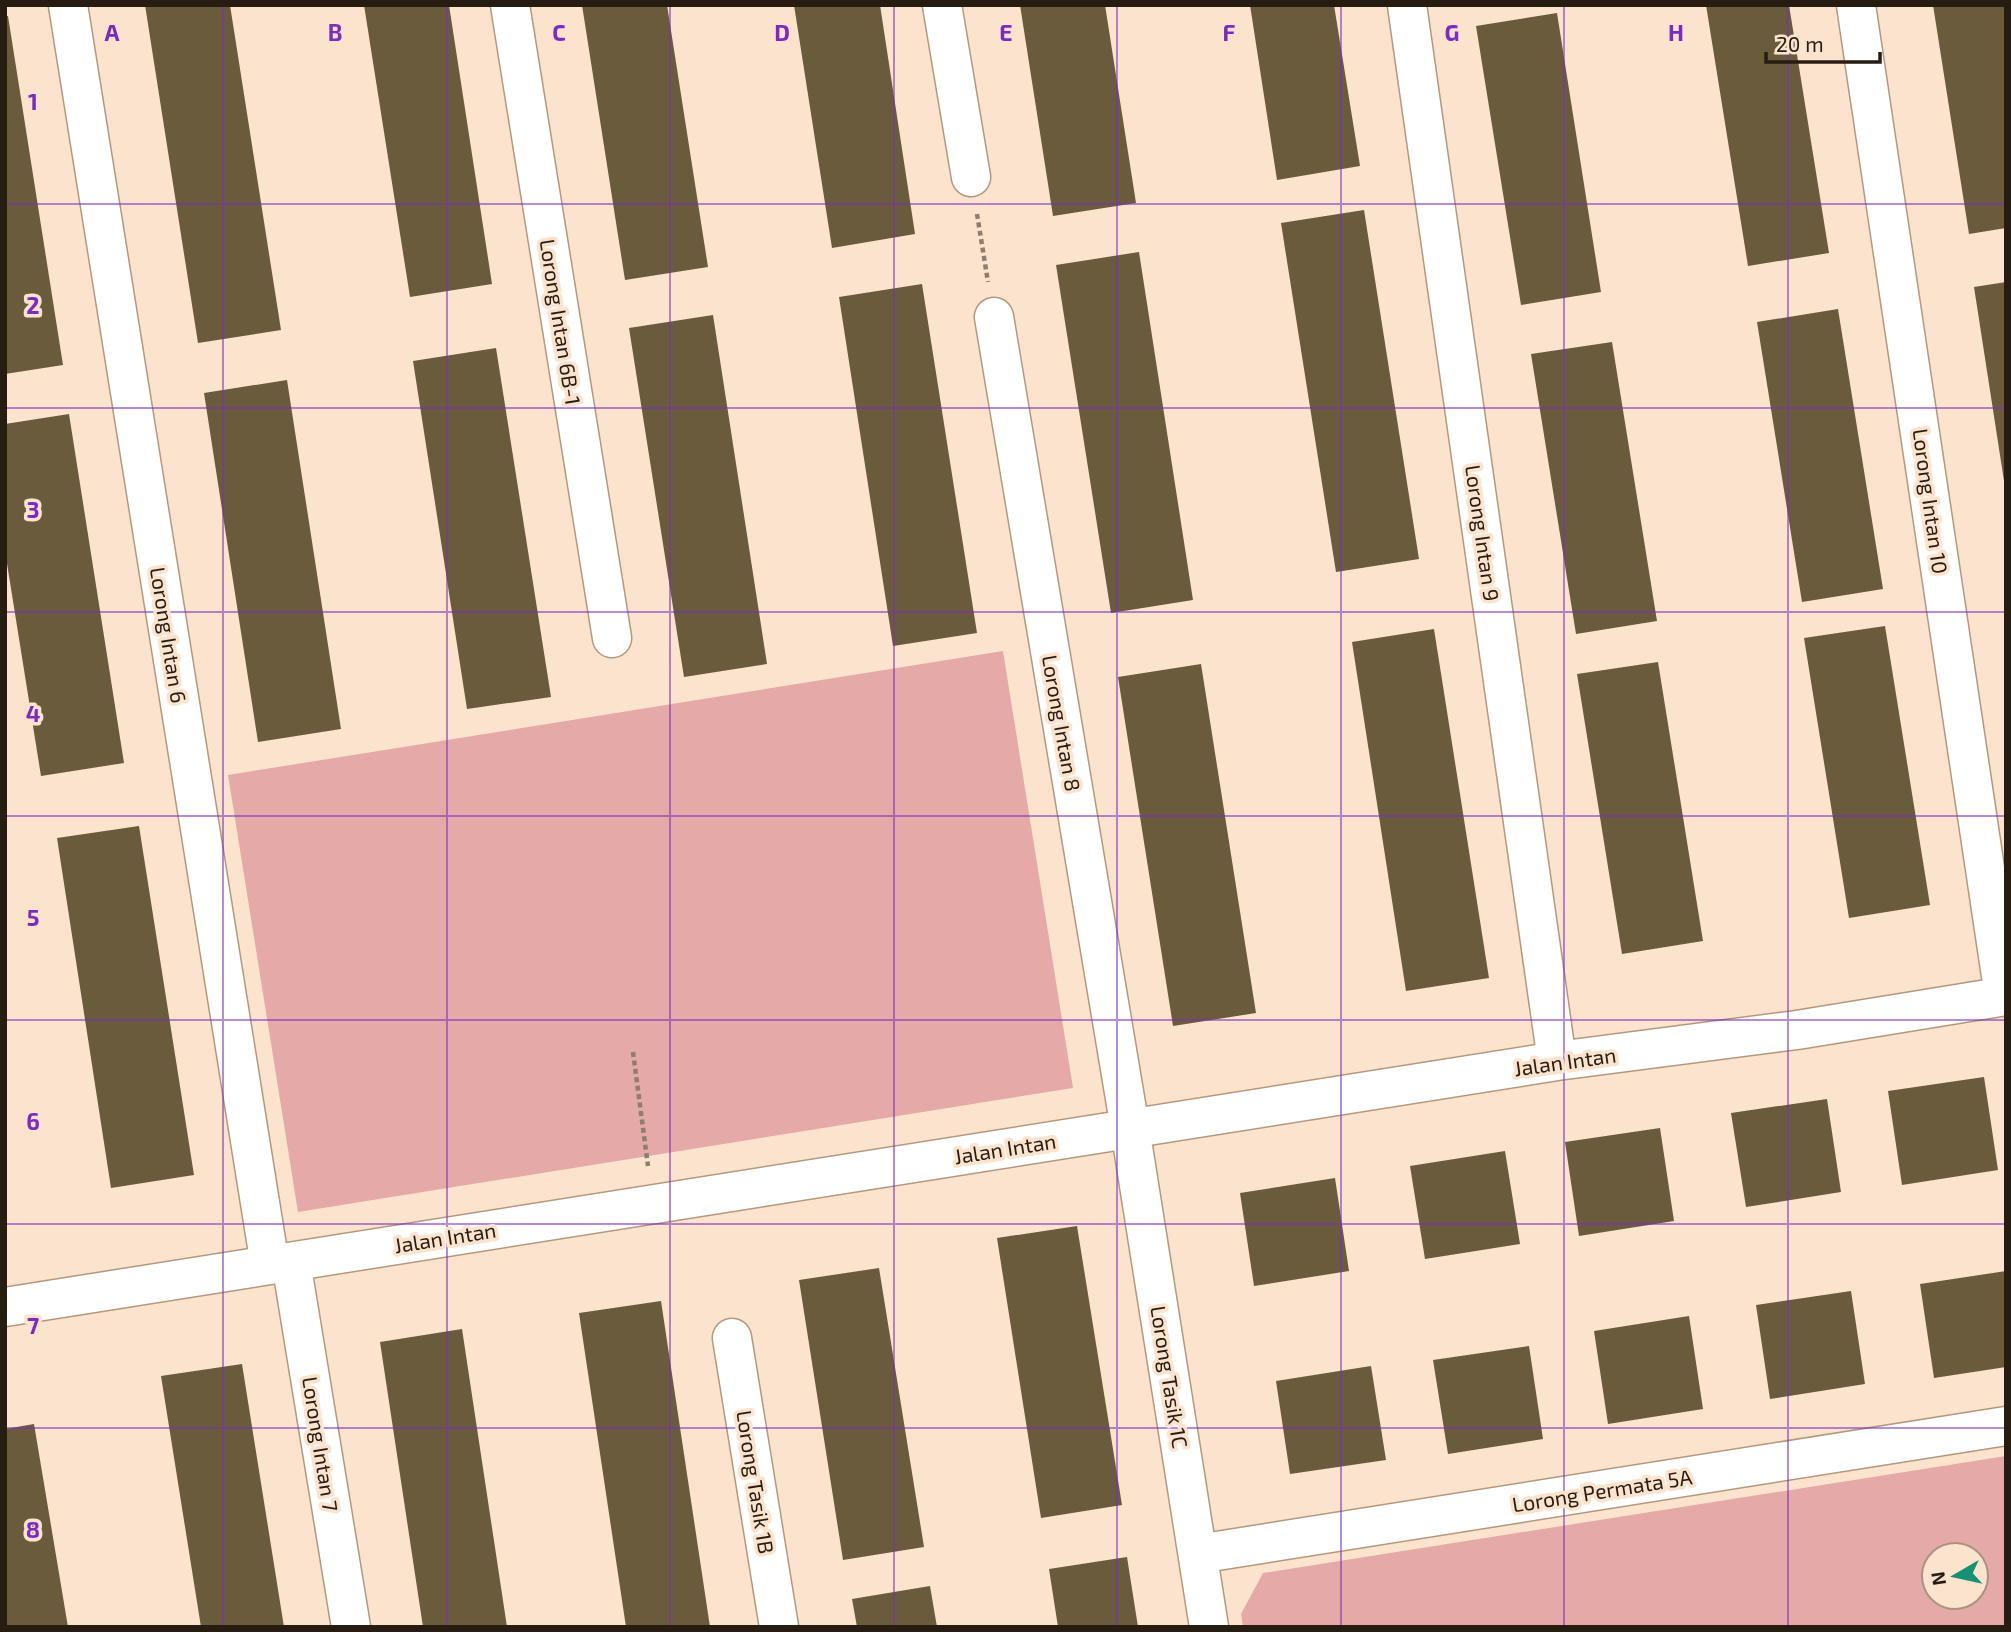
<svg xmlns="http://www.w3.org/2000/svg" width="2011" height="1632" viewBox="0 0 2011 1632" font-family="'Exo 2',sans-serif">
	<rect width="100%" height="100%" fill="#fce3cd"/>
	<path fill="#e5a9a7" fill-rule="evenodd" d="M1003 651 1073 1088 298 1212 228 775Z
		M2006 1456V1627H1243L1241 1614 1263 1573ZM1934 1555H1976V1597H1934Z"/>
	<path fill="#695b3c" d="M145 5H230L281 330 198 343Z
		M364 5H449L492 284 410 297Z
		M582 5H667L708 267 625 280Z
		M794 5H880L915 234 832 248Z
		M1020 5H1105L1136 203 1053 216Z
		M1250 5H1334L1360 166 1277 180Z
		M1706 5H1789L1829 253 1748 266Z
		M1933 5H2006V228L1969 234Z
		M1557 13 1601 292 1521 305 1476 26Z
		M5 16H8L63 365 5 374Z
		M1364 210 1419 559 1336 572 1281 223Z
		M1139 252 1193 600 1111 613 1056 265Z
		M2006 282V481H2004L1974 287Z
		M922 284 977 633 893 646 839 297Z
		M1838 309 1883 589 1802 602 1757 322Z
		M713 315 767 664 684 677 629 328Z
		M1612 342 1657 621 1576 634 1531 354Z
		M496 348 551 697 467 709 413 361Z
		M287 380 341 729 258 742 204 393Z
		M69 414 124 763 41 776 5 551V424Z
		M1885 626 1930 905 1849 918 1804 638Z
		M1434 629 1489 978 1406 991 1352 642Z
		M1658 662 1703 941 1622 954 1577 674Z
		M1201 664 1256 1013 1173 1026 1118 677Z
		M139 826 194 1175 111 1188 57 838Z
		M1984 1077 1998 1170 1902 1185 1888 1091Z
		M1827 1099 1841 1192 1746 1207 1731 1113Z
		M1660 1128 1674 1221 1579 1236 1565 1142Z
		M1505 1151 1520 1244 1425 1259 1410 1166Z
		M1335 1178 1349 1271 1254 1286 1240 1193Z
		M1077 1226 1122 1505 1041 1518 997 1238Z
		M879 1268 924 1547 843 1560 799 1280Z
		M2006 1271V1367L1934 1378 1920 1284Z
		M1851 1291 1865 1384 1770 1399 1756 1305Z
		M661 1301 710 1627H626L579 1313Z
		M1689 1316 1703 1409 1608 1424 1594 1331Z
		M462 1329 507 1627H423L380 1342Z
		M1529 1346 1543 1439 1448 1454 1433 1360Z
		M242 1364 284 1627H201L161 1376Z
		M1371 1366 1386 1460 1290 1474 1276 1381Z
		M34 1424 68 1627H5V1429Z
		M1127 1557 1138 1627H1058L1049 1569Z
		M930 1586 937 1627H857L852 1599Z"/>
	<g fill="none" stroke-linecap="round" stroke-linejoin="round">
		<g stroke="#b4987e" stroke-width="41">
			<path id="street" d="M68 5 270 1265
				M510 5 612 638
				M942 5 971 177
				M1407 5 1557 1061
				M1856 5 2004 996
				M994 317 1130 1128 1209 1627
				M291 1262 351 1627
				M5 1307 1557 1061 1797 1030 2006 996
				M732 1338 779 1627
				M1198 1554 2006 1426"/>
		</g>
		<path stroke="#8f7d6d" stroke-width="4.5" stroke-dasharray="5 3.5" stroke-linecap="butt" d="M977 214 988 282
			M633 1052 648 1166"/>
		<use href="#street" stroke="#fff" stroke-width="38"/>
	</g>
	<path fill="none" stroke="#7b2cbf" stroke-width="2" stroke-opacity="0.55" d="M223 5V1627M447 5V1627M670 5V1627M894 5V1627M1117 5V1627M1341 5V1627M1564 5V1627M1788 5V1627M5 204H2006M5 408H2006M5 612H2006M5 816H2006M5 1020H2006M5 1224H2006M5 1428H2006"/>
	<g text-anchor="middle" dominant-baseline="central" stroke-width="7" stroke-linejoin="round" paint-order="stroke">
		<g font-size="21" fill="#271c12" stroke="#fce3cd">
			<text transform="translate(561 322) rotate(81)">Lorong Intan 6B-1</text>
			<text transform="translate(1931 501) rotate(82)">Lorong Intan 10</text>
			<text transform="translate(1483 533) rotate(82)">Lorong Intan 9</text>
			<text transform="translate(169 635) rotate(81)">Lorong Intan 6</text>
			<text transform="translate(1062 723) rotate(80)">Lorong Intan 8</text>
			<text transform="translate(1565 1061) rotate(-8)">Jalan Intan</text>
			<text transform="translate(1005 1148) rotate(-9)">Jalan Intan</text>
			<text transform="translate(445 1237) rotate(-9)">Jalan Intan</text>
			<text transform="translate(1170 1377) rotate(81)">Lorong Tasik 1C</text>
			<text transform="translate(321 1444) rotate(81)">Lorong Intan 7</text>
			<text transform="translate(756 1482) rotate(81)">Lorong Tasik 1B</text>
			<text transform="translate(1602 1490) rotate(-9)">Lorong Permata 5A</text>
		</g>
	</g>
	<g font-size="23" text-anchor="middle" font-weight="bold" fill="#7b2cbf" stroke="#fce3cd" stroke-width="7" stroke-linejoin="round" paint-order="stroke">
		<text x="112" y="41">A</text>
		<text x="335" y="41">B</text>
		<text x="559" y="41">C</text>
		<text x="782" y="41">D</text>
		<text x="1006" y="41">E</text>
		<text x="1229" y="41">F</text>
		<text x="1452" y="41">G</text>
		<text x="1676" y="41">H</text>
		<text x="33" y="110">1</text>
		<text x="33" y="314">2</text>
		<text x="33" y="518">3</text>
		<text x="33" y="722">4</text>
		<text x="33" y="926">5</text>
		<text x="33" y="1130">6</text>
		<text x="33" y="1334">7</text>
		<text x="33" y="1538">8</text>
	</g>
	<rect width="2011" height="1632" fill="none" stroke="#271c12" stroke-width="14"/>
	<g transform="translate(1955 1576) rotate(261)"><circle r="33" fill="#fce3cd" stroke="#a79382" stroke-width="2"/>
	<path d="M0-5L12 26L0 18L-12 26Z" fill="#189073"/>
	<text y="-10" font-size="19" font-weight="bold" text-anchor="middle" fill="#271c12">N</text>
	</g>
	<path d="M1766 52v10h114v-10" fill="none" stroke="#271c12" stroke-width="3.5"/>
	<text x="1776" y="52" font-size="21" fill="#271c12" stroke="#fce3cd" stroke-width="5" paint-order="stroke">20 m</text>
</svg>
